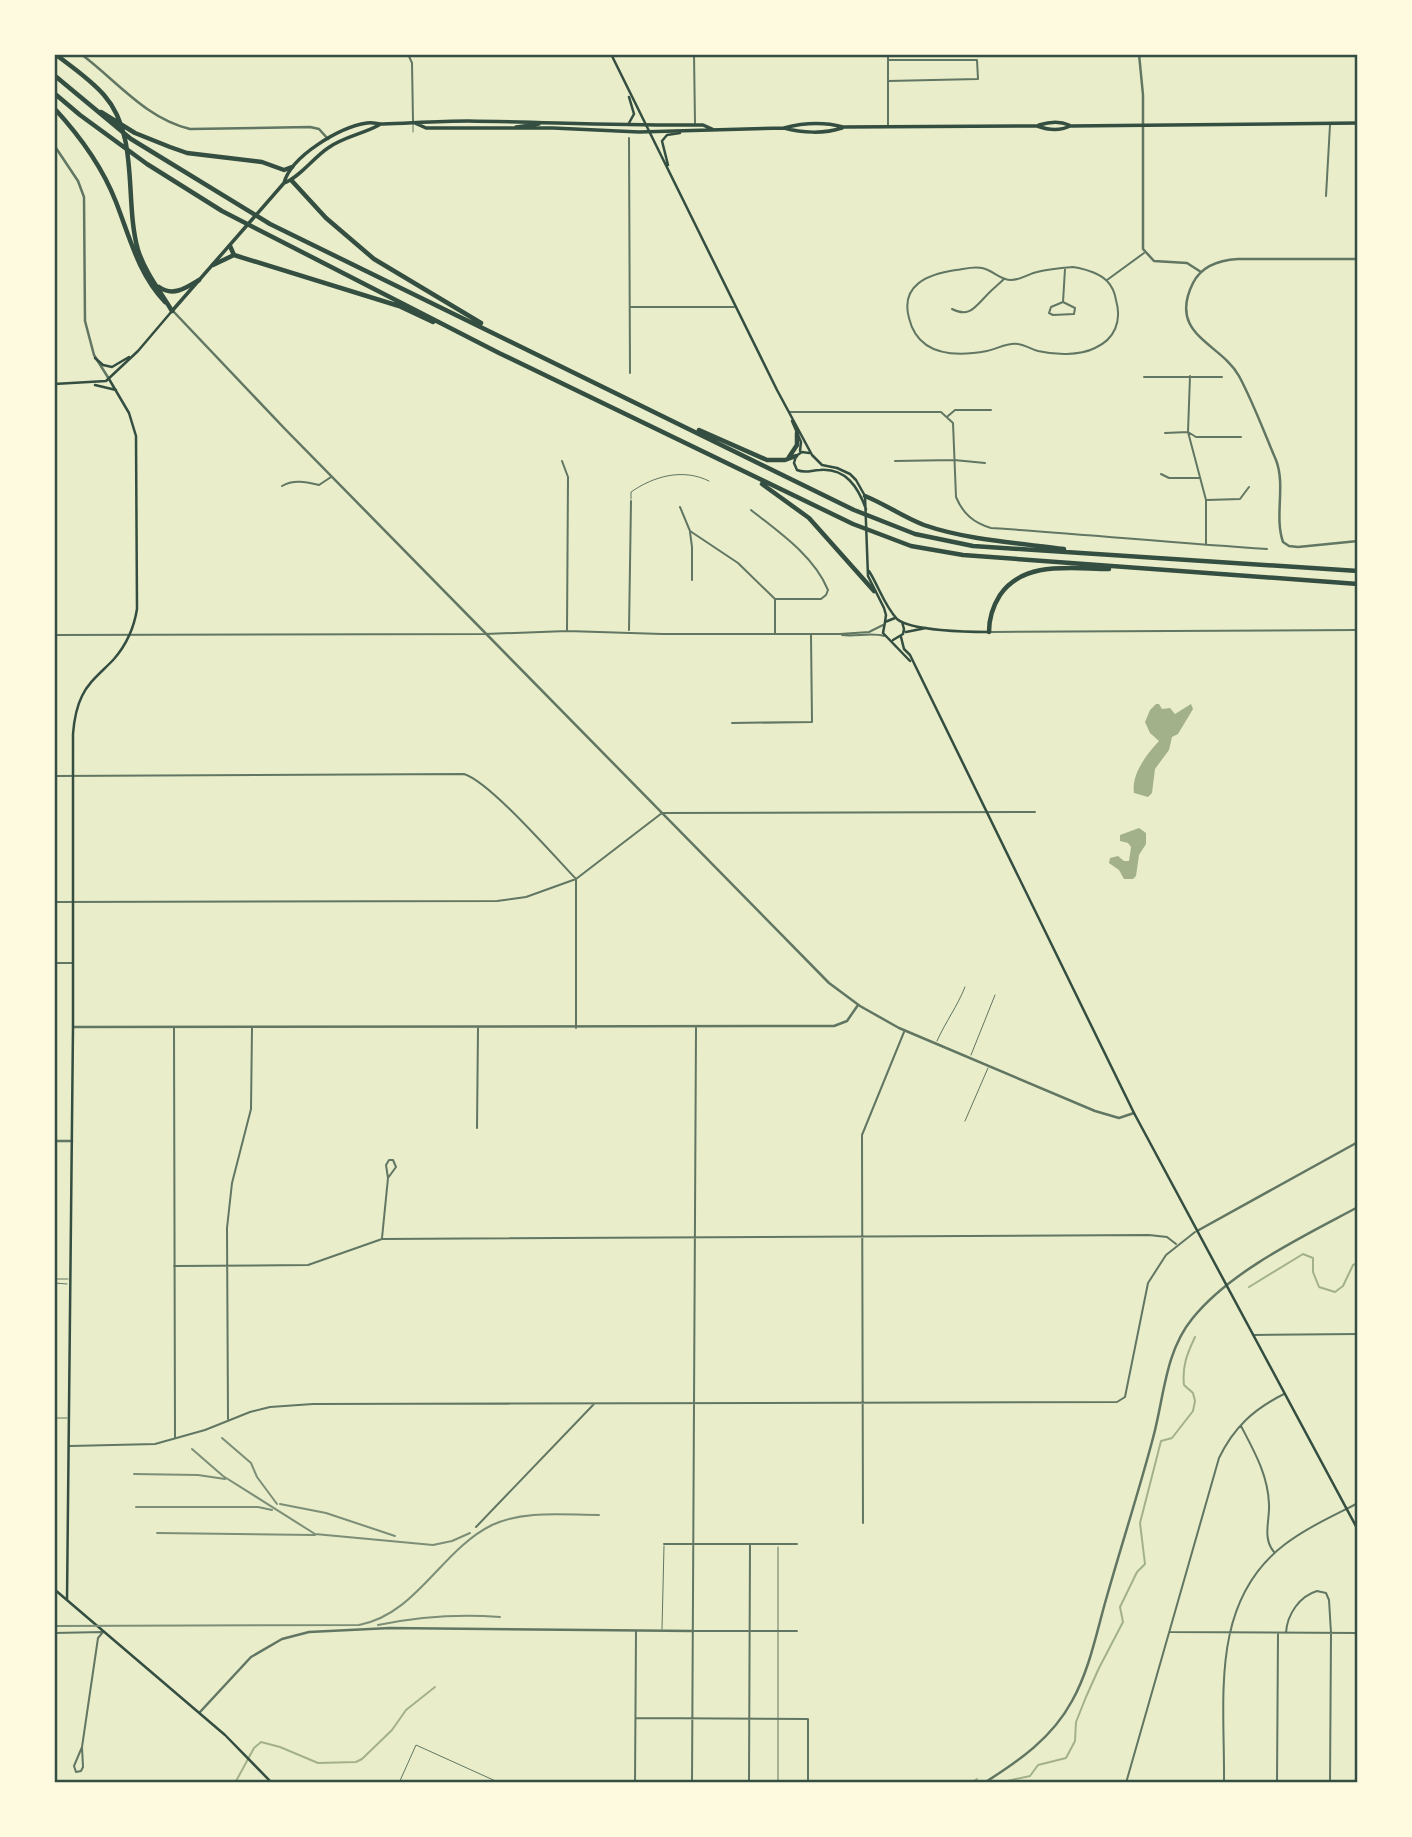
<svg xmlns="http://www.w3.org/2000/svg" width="1412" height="1837" viewBox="0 0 1412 1837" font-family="Inter,sans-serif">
	<rect width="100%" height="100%" fill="#e9edc9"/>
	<path fill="#a3b18a" d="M1156 704H1159L1162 709 1170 708 1175 714 1191 704 1193 709 1178 734 1172 737 1169 750 1155 769 1152 793 1148 797 1134 793C1131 774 1147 754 1159 741L1150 733 1145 722 1150 710Z
		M1139 828 1146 833V844L1139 855 1136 876 1133 879H1124L1119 870 1109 863 1110 858 1118 856 1124 861H1129L1131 847 1128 843 1120 841V835Z"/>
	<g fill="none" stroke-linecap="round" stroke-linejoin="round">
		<path stroke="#a3b18a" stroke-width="2" d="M1249 1287 1303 1254 1313 1258V1272L1319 1287 1335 1292 1343 1286 1353 1265 1358 1263
			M1002 1782 1030 1776 1038 1765 1066 1758 1075 1741 1076 1722 1086 1697 1099 1668 1123 1622 1120 1607 1137 1572 1145 1564 1140 1523 1161 1441 1172 1438 1193 1411 1195 1401 1193 1393 1184 1385C1182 1366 1187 1354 1195 1337
			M235 1783 254 1748 261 1742 280 1747 318 1763 356 1762 362 1759 392 1730 406 1710 435 1687
			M971 1783 977 1779"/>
		<path stroke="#617663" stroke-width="1" d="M413 124V132
			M631 499V492C654 476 683 468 709 481
			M937 1041C946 1021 957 1007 965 987
			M971 1055 995 995
			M965 1121 988 1068
			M54 1279H68
			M54 1283 67 1284
			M54 1418H67
			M778 1547V1783
			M662 1629 664 1546
			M399 1783 416 1745 500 1783"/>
		<path stroke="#617663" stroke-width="2" d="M408 54 412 63 413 121
			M694 54 695 123
			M888 81 978 79 977 60H888
			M888 127V54
			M629 138 630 373
			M1326 196 1330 125
			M1073 267C1085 269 1099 273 1107 281 1112 286 1115 294 1116 300 1122 321 1115 339 1095 348 1079 356 1055 355 1038 351 1031 349 1025 345 1018 344 1007 342 998 349 987 351 955 357 918 356 909 318 900 285 928 274 956 270 964 269 974 266 982 268 993 270 1000 280 1011 280 1021 280 1028 274 1037 272 1049 269 1061 268 1073 267Z
			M1107 280 1144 253
			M1063 302 1075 308 1074 314 1053 315 1049 313 1051 307Z
			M1063 302 1065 269
			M631 307H734
			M952 309C969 318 975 307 986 296 991 290 998 285 1004 279
			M1190 376 1188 432 1206 500V544
			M1144 377H1222
			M789 412H941L953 423 956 497C963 514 974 523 991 528 1083 534 1175 543 1267 549
			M948 416 955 410H991
			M1165 433 1188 432 1196 437H1241
			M562 461 568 477 567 630
			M895 461 954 460 985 463
			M1161 474 1169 478H1199
			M282 486C294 479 306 482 319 485L331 477
			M1207 500 1240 499 1249 487
			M680 507 690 531 738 563 775 599V633
			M751 510C779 532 814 556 828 590L826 595 821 599H776
			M690 532 692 547V580
			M629 630 631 501
			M991 632 1358 630
			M54 635 485 634 567 631 662 634H840L869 632 883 625
			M842 635C856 637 871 632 884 636
			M732 723 812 722 811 635
			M54 776 464 774C490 782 554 856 576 879V1028
			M54 902 497 901 526 897 576 879 662 813 1035 812
			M54 963H72
			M174 1028 175 1438
			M477 1128 478 1028
			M382 1238 388 1178 396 1167 393 1160H389L386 1165 388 1178
			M174 1266 308 1265 382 1239 1149 1235 1167 1237 1176 1244
			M1254 1335 1358 1334
			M228 1419 227 1228 232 1183 251 1109 252 1028
			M1241 1426C1254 1451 1268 1475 1269 1504 1270 1520 1262 1538 1274 1552
			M70 1446 155 1444 205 1430 250 1412 270 1407 313 1404 1117 1402 1125 1397 1148 1283 1166 1255 1195 1232
			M863 1523 862 1135 904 1032
			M476 1527 594 1404
			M664 1544H797
			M693 1631H797
			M1170 1632 1358 1633
			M54 1633 103 1632
			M1286 1633C1287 1614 1300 1596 1317 1591L1326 1593 1329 1600 1331 1633 1330 1783
			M636 1718 808 1719V1783
			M82 1747 83 1767 81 1771 76 1772 74 1766 82 1747 98 1638 103 1632
			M635 1783 636 1631
			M692 1783 696 1028
			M749 1783 750 1544
			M1126 1783 1219 1458C1234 1427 1254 1409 1284 1394
			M1224 1783C1225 1699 1209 1603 1284 1545 1306 1528 1333 1516 1358 1503
			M1277 1783 1278 1633"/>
		<path stroke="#617663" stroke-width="2.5" d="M81 54C117 81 145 118 190 129L310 127 319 129 328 139
			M1139 54 1143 95V249L1154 261 1187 263 1201 272
			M54 145 78 181 84 197 85 321 94 355 109 379
			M1358 259H1238C1220 260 1202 265 1193 283 1167 335 1221 343 1239 376 1253 402 1264 432 1276 460 1286 486 1274 516 1283 542L1289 546 1298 547 1358 541
			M173 311 285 429 829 983 860 1006 899 1028 1095 1111 1119 1118 1134 1113
			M73 1027 834 1026 847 1021 858 1005
			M54 1141H72
			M1197 1231 1358 1142
			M200 1712 251 1657 282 1639 309 1632 390 1628 693 1631
			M984 1783C1019 1761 1052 1738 1072 1701 1090 1669 1097 1630 1107 1596 1122 1543 1139 1491 1153 1438 1164 1398 1165 1352 1192 1319 1230 1271 1304 1236 1358 1207"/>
		<path stroke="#344e41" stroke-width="2.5" d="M611 54 777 390 812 455 822 465 837 468 850 474 856 480 865 496 868 576 884 608 886 615 885 622
			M629 123 634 114 629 97
			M668 165 662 141 667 135 680 133
			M95 358 103 365 112 367 129 357
			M54 384 106 381 138 351 172 311
			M95 385 116 390
			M792 421 801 442 800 451
			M809 453 802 452 796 456 794 463 797 470C806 474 811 470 820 470 846 468 858 487 866 509
			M869 571C879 587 884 605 897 619 911 631 969 632 989 632
			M895 618 885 622 883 633 910 661
			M906 632 926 628
			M901 637 904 649 910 655 1134 1113 1358 1530
			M893 640 903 634 904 629 902 622
			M54 1589 225 1735 272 1783
			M67 1600 73 1027V734C74 721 76 708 82 696 89 681 103 671 114 659 127 644 134 628 137 609L136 436 129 413 109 379"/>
		<path stroke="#344e41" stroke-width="3.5" d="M415 123 426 128H553L639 132 784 128C802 133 824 134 842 128
			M1039 125C1049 122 1060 121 1069 125
			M516 127 539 124
			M784 128C803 123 824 122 843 127L1037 126C1048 130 1060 131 1070 126L1358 123
			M284 183C300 177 313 158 328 148 343 137 363 134 379 125
			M172 311 284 183C291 156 340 127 367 123 373 122 378 124 383 124 412 123 440 121 468 121 547 122 625 126 703 125L712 129"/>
		<path stroke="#344e41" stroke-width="4.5" d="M55 54C72 67 90 79 104 95 140 136 124 201 138 250 145 272 160 291 172 311
			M54 75 131 139 270 224 854 510 915 534 973 546 1358 571
			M54 93 80 115 147 164 222 211 499 353 853 524 911 546 963 555 1358 584
			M54 108C80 136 102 166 116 202 130 238 138 273 165 302
			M101 112 135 133 170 147 187 153 262 162 284 170 292 167
			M292 181 326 218 374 259 481 323
			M230 246 234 255
			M213 265 234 255 399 306 433 322
			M159 287C173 297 186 288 199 280
			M699 430 767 460H785L796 456
			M789 457 797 445V433
			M762 484 809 518 874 591
			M865 496C885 504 903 517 924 525 967 540 1018 543 1064 549
			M989 632C989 619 993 606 1000 595 1024 560 1072 569 1109 569"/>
		<path stroke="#7c8e77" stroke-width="2" d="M222 1438 251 1463 257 1477 277 1504
			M192 1449 223 1476 315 1534 433 1545 452 1541 470 1533
			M134 1474 198 1475 225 1479
			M280 1504 326 1513 395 1536
			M136 1507H258L272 1510
			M157 1533 315 1535
			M378 1625C417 1617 461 1614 500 1617
			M54 1626 359 1625C417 1614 441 1550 492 1525 524 1510 564 1515 599 1515"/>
	</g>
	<rect width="1412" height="1837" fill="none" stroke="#fefae0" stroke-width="112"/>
	<rect x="56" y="56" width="1300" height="1725" fill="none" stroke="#344e41" stroke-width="2.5"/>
</svg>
